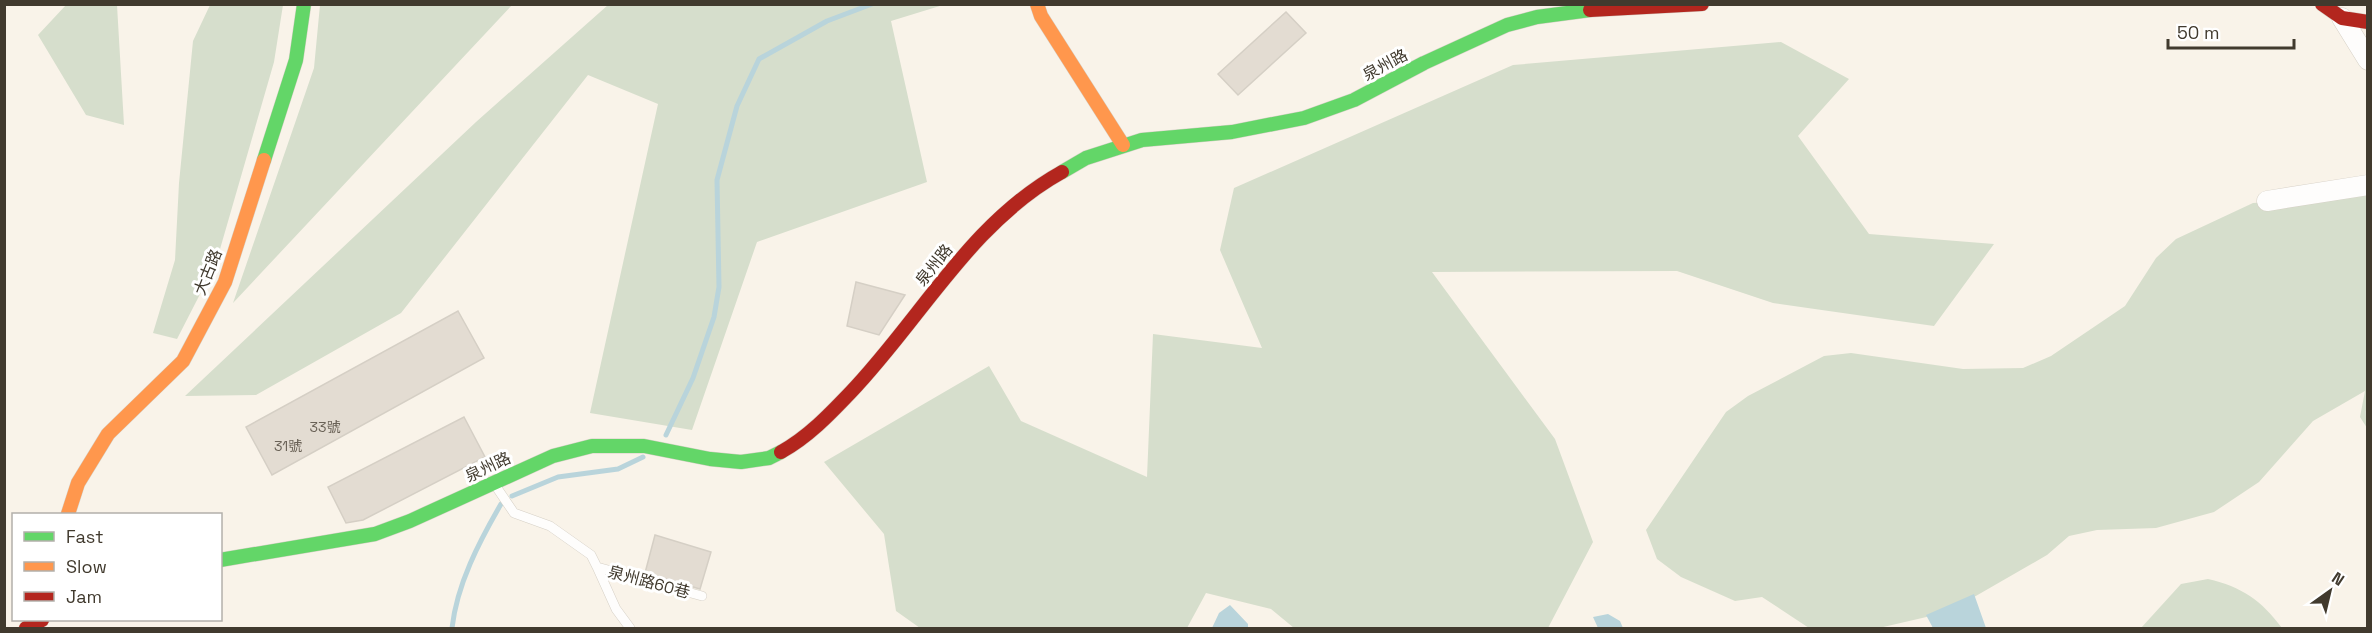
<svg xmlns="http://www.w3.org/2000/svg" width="2372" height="633" viewBox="0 0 2372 633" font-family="'Space Grotesk','Noto Sans TC',sans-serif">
	<rect width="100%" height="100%" fill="#f9f3e9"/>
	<path fill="#d6decc" d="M66 5H117L124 125 86 115 38 35Z
		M210 5H283L274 62 216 263 177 339 153 333 175 260 179 183 193 41Z
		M320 5H512L233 303 314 68Z
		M608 5H943L891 21 927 182 757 242 692 430 590 413 658 104 588 75 401 313 256 395 185 396 476 122Z
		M1781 42 1849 79 1798 136 1869 234 1994 244 1934 326 1773 303 1677 271 1432 272 1555 439 1593 542 1548 628H1294L1271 609 1206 593 1187 628H920L896 611 884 534 824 462 989 366 1021 421 1147 477 1153 334 1262 348 1220 250 1234 188 1513 65Z
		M2367 191V428L2360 417 2365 391 2313 421 2259 482 2214 512 2156 528 2097 530 2069 536 2047 555 1948 612 1879 628H1809L1762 597 1735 601 1681 577 1657 559 1646 530 1726 412 1748 396 1824 356 1851 353 1963 369 2023 368 2051 356 2125 306 2156 258 2176 239 2253 203 2361 196Z
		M2208 579C2242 587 2261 600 2282 628H2141L2181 584Z"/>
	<path fill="#b9d4db" d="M1974 594 1986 628H1933L1926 615Z
		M1230 605 1248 624V628H1212L1219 613Z
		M1608 614 1620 621 1623 628H1598L1593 617Z"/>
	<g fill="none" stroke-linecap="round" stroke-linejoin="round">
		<path stroke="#b9d4db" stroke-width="5" d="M666 435 693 378 714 317 719 287 717 180 737 106 759 59 827 21 872 4
			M512 496 558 477 618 469 643 457
			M452 628C457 584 479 542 501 504"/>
	</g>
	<path fill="#e3dcd2" stroke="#d5cfc5" stroke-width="1.5" d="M1286 12 1306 33 1238 95 1218 74Z
		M856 282 905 295 879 335 847 326Z
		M458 311 484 358 272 475 246 427Z
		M464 417 485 457 363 520 346 523 328 487Z
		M655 535 711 552 700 589 645 573Z"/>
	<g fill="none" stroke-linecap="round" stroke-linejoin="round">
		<g stroke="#d6d0c6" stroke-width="10">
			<path id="lane" d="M495 485 514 513 550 526 591 555 597 567 702 596
				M597 567 616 609 630 628"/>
		</g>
		<g stroke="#d6d0c6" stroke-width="21">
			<path id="street" d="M2342 18 2368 60
				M2267 201 2368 185"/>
		</g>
		<g stroke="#d6d0c6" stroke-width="15">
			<path id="fast" d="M264 160 296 60 304 4
				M1062 172 1086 158 1142 140 1232 132 1304 118 1354 100 1424 63 1507 25 1537 17 1590 10
				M220 560 375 534 410 521 553 456 592 446H644L710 459 741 462 769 458 781 452"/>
		</g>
		<g stroke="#d6d0c6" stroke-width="15">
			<path id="slow" d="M1037 4 1041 16 1123 145
				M68 514 78 483 108 434 183 361 225 282 264 160"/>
		</g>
		<g stroke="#d6d0c6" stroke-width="15">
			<path id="jam" d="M2322 4 2342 18 2368 22
				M1590 10 1702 4
				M781 452C808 437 829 415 850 393 921 319 970 223 1062 172
				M26 628 42 620"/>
		</g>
		<path stroke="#e0deda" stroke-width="3" stroke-dasharray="4.5 4.5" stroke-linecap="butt" d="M2367 411 2368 426"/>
		<use href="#lane" stroke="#fefdfc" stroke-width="9"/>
		<use href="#street" stroke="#fefdfc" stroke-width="20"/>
		<use href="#fast" stroke="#63d668" stroke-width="14"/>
		<use href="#slow" stroke="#ff974d" stroke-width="14"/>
		<use href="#jam" stroke="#b3261e" stroke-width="14"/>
	</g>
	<g text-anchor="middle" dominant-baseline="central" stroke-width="6" stroke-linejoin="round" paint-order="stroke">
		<g font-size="14" fill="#6a6257">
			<text x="325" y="427">33號</text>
			<text x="288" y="446">31號</text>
		</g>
		<g font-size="16" fill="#413a2e" stroke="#fff">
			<text transform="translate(1385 65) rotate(-28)">泉州路</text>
			<text transform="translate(934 265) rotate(-51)">泉州路</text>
			<text transform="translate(208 272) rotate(-68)">大古路</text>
			<text transform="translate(488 467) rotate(-25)">泉州路</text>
			<text transform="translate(649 582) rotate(15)">泉州路60巷</text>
		</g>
	</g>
	<rect width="2372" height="633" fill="none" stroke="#413a2e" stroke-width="12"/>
	<rect x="12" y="513" width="210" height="108" fill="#ffffff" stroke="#b3b0ab" stroke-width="1.5"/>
	<rect x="24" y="532" width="30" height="9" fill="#63d668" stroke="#b3b0ab" stroke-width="1.5"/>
	<text x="66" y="543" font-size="18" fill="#413a2e">Fast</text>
	<rect x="24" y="562" width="30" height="9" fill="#ff974d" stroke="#b3b0ab" stroke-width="1.5"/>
	<text x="66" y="573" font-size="18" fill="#413a2e">Slow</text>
	<rect x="24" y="592" width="30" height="9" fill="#b3261e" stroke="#b3b0ab" stroke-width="1.5"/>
	<text x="66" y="603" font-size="18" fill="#413a2e">Jam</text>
	<g transform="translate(2330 591) rotate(34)" stroke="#ffffff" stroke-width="4.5" paint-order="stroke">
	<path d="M0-4.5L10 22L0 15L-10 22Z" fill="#413a2e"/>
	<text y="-9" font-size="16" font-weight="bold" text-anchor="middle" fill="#413a2e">N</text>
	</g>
	<path d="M2168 39v9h126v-9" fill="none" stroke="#413a2e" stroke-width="3"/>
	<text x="2177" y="39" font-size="18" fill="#413a2e" stroke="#ffffff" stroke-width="4.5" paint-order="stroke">50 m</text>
</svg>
